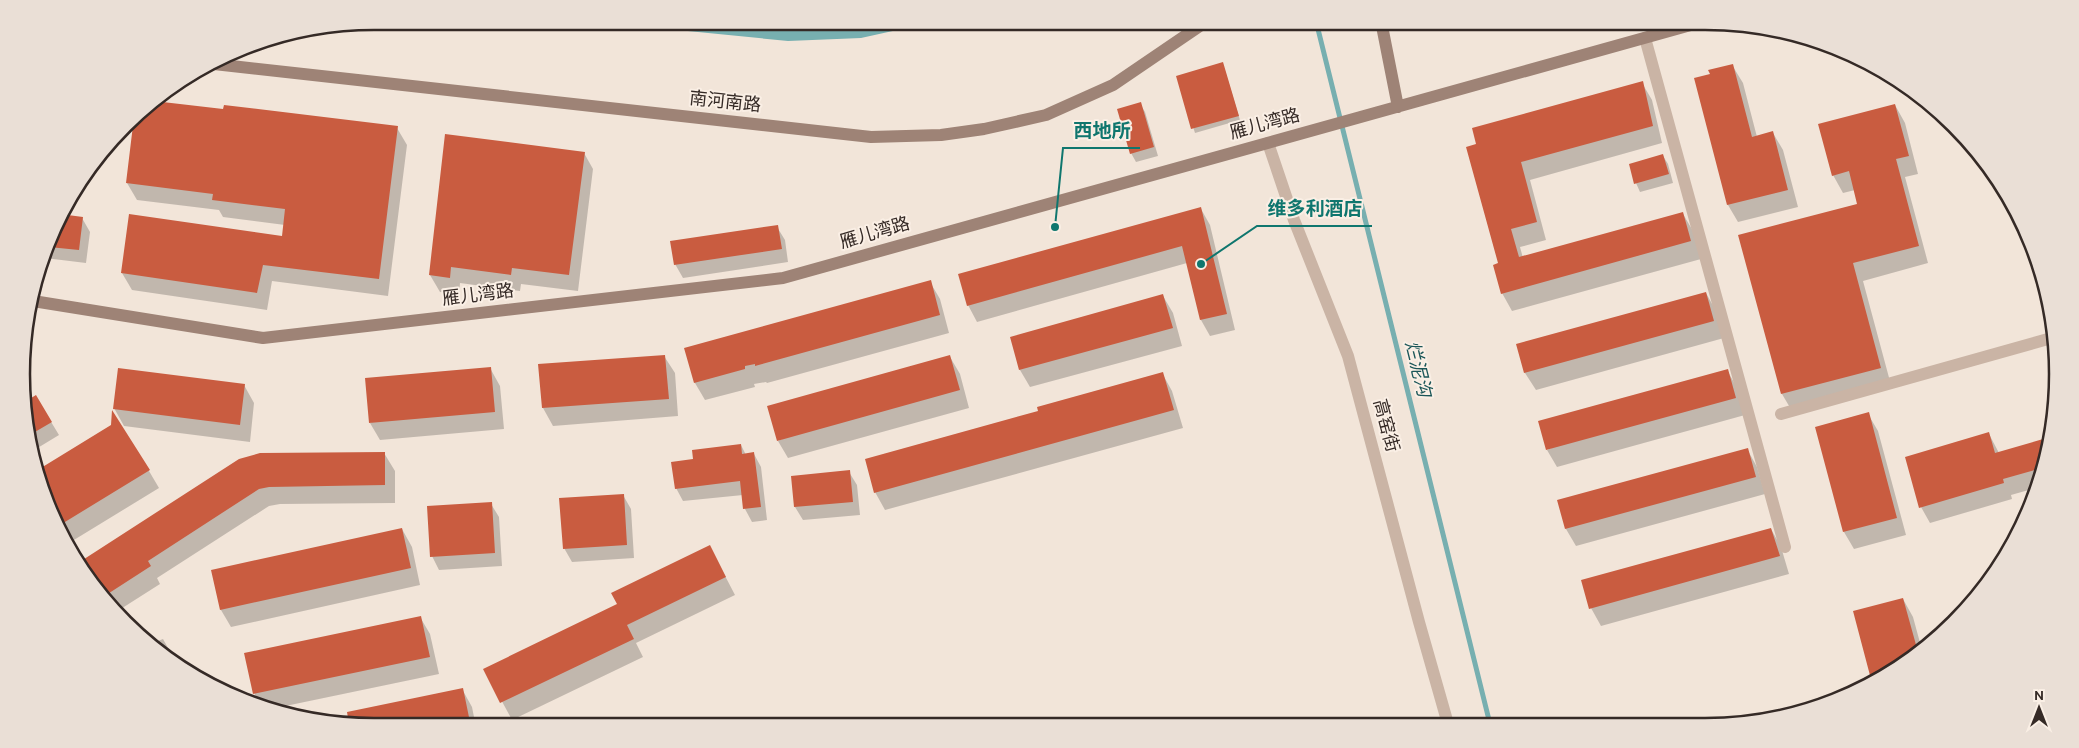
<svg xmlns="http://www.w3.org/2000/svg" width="2079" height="748" viewBox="0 0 2079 748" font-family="Overpass,'Noto Sans SC',sans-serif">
	<rect width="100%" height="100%" fill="#f2e5d9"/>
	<path fill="#77afb0" d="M586 21H938L861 38 788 41Z"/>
	<path fill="#0003" d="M1223 64 1240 120 1195 133 1177 77Z
		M1732 65 1743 83 1757 137 1773 133 1783 150 1798 207 1738 222 1728 205 1711 75Z
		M1642 83 1652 100 1662 143 1530 180 1546 240 1520 247 1523 258 1683 214 1693 231 1701 259 1512 311 1502 293 1499 264 1467 148Z
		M1140 104 1145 112 1158 156 1136 162 1131 153Z
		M1895 105 1905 123 1918 174 1905 177 1928 263 1863 281 1891 385 1792 411 1782 394 1740 236 1859 204 1855 190 1843 193 1833 175Z
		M141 109 397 128 407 145 388 296 272 281 267 310 132 290 122 273 130 216 283 238 285 225 223 217 219 210 137 200 127 183 136 115Z
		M584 153 593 169 578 291 521 284 520 291 460 283 459 294 440 292 430 275Z
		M1663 156 1668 164 1673 183 1640 192 1636 183Z
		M1201 209 1210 225 1235 330 1210 336 1201 320 1187 263 977 322 968 305Z
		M59 216 82 218 90 232 86 263 45 258Z
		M777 227 785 240 788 262 683 278 675 264Z
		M930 282 940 299 949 333 767 383 766 382 754 384 755 387 705 400 695 383 686 349Z
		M1706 293 1716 311 1724 338 1536 390 1525 373 1518 345Z
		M1163 296 1173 313 1182 346 1030 387 1020 370 1011 338Z
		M664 356 675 373 678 416 553 426 543 408 540 365Z
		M950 357 960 374 969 408 788 458 778 441Z
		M490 368 500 386 504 429 380 440 370 423Z
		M1727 370 1737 388 1745 415 1557 467 1547 450Z
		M1162 373 1172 391 1183 428 885 510 875 492 1040 412Z
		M244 385 254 403 250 442 124 426 114 408Z
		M36 397 59 435 31 452 23 404Z
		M1868 414 1878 431 1906 535 1854 549 1844 532Z
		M112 425 149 471 159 488 69 543 36 472Z
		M1989 434 1999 453 2050 438 2046 465 2036 488 2011 495 2012 499 1930 523 1921 507Z
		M741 445 746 455 754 454 761 467 767 520 752 522 745 509 743 495 683 501 676 488 695 460Z
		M1747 449 1757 467 1765 494 1576 546 1566 529 1558 501Z
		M384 453 395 471V503L280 504 269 506 157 578 160 584 116 612 81 570 78 564 239 460Z
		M849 472 857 485 860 515 803 520 795 507 792 477Z
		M623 495 631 509 634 558 572 562 564 548Z
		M491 504 499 517 502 566 439 570 432 556Z
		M402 529 412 547 420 585 231 627 221 610 212 571Z
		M1771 529 1781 547 1789 574 1601 626 1591 608Z
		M710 547 735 595 636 643 643 657 512 720 485 670 618 605Z
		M1903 599 1913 617 1922 650 1873 682Z
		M420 617 430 634 439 674 271 709 261 705 254 693Z
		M163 639 173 657 176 666 150 644Z
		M462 689 472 707 476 727H374L327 721Z"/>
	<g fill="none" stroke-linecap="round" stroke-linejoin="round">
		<path stroke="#77afb0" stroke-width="5" d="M1316 21 1490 724"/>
	</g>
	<path fill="#c95c40" d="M1223 62 1239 116 1191 129 1176 76Z
		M1733 64 1752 137 1773 131 1788 190 1727 205 1694 78 1710 74 1708 70Z
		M1643 81 1653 126 1521 162 1537 222 1511 229 1519 257 1683 212 1691 241 1501 294 1493 265 1498 263 1466 147 1476 144 1472 128Z
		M154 101 223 109 224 105 398 126 379 279 263 265 257 293 121 273 129 214 282 236 285 209 212 200 213 194 126 183 134 117 141 109Z
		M1141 102 1154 147 1130 154 1117 109Z
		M1895 104 1909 156 1896 159 1919 246 1853 263 1881 368 1781 394 1738 235 1857 204 1849 171 1832 176 1818 124Z
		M445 134 585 152 569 275 512 268 511 275 451 267 450 278 429 275Z
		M1663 154 1669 174 1634 184 1629 164Z
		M1201 207 1227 314 1200 320 1182 246 967 306 958 274Z
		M60 214 83 217 79 250 49 247Z
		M778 225 782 249 674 265 670 241Z
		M931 280 940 315 755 366V364L745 366V369L694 383 684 348Z
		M1706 292 1714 321 1524 373 1516 344Z
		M1163 294 1173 328 1019 370 1010 337Z
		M665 355 669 399 542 408 538 364Z
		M950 355 960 390 777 441 767 406Z
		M491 367 495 412 369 423 365 378Z
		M118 368 245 384 240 425 113 409Z
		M1728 369 1736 398 1546 450 1538 421Z
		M1163 372 1174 410 874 493 865 459 1038 411 1037 407Z
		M36 395 52 422 28 436 23 403Z
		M112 410 150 470 60 525 36 471 111 425Z
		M1869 412 1897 518 1843 532 1815 427Z
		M1989 432 1995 453 2050 437 2045 467 2003 479 2004 483 1919 508 1905 457Z
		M741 444 742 454 754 452 761 507 743 509 740 481 675 489 671 462 693 459 692 450Z
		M1748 448 1756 477 1565 529 1557 500Z
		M385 452V485L269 487 259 489 148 561 151 566 103 597 81 570 78 563 239 459 260 453Z
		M850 470 853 502 794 507 791 476Z
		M624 494 627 545 563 549 559 498Z
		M492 502 495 553 430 557 427 506Z
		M402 528 411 568 220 610 211 570Z
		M1771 528 1780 556 1589 609 1581 580Z
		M710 545 726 577 627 625 634 639 500 703 483 669 617 604 611 593Z
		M1903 598 1918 652 1872 683 1853 611Z
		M421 616 430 657 253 694 244 653Z
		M463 688 471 727H374L349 724 347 712Z"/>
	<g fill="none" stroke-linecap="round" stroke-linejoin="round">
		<path stroke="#cab4a5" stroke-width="12" d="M1645 38 1785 547
			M1268 143 1294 220 1348 356 1419 622 1448 724
			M1781 414 2055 337"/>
		<path stroke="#9e8376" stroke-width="12" d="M1381 21 1398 107
			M214 64 871 137 941 135 984 129 1046 115 1113 85 1207 21
			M33 301 263 338 783 278 1705 21"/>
	</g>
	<g text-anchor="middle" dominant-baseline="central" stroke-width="4" stroke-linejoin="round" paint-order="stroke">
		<g font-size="18" fill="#352a26" stroke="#faefe5">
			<text transform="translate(725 103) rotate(6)">南河南路</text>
			<text transform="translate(1265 125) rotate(-15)">雁儿湾路</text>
			<text transform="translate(875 234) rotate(-16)">雁儿湾路</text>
			<text transform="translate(478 296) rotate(-7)">雁儿湾路</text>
			<text transform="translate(1385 426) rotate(75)">高窑街</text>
		</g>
		<g font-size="19" font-style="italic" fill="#1b5658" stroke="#faefe5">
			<text transform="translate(1417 369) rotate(76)">烂泥沟</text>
		</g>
	</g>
	<path d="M0 0H2079V748H0ZM374 30H1705A344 344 0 0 1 2049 374V374A344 344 0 0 1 1705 718H374A344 344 0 0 1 30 374V374A344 344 0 0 1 374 30Z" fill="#eadfd6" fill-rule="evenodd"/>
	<path fill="none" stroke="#352a26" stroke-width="2.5" d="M374 30H1705A344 344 0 0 1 2049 374V374A344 344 0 0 1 1705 718H374A344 344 0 0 1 30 374V374A344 344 0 0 1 374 30Z"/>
	<path fill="none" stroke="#0f766e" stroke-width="2" d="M1055 227L1063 148H1140M1201 264L1257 226H1372"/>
	<g fill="#0f766e" stroke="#faefe5" stroke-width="2">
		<circle cx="1055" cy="227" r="5"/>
		<circle cx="1201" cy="264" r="5"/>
	</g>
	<g font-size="19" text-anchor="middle" font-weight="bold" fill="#0f766e" stroke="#faefe5" stroke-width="4" stroke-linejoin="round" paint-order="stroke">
		<text x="1102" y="137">西地所</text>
		<text x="1315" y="215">维多利酒店</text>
	</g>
	<g transform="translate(2039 708)" stroke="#faefe5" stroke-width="4" paint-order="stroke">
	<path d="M0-4L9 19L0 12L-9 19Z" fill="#352a26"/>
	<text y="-8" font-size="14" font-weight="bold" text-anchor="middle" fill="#352a26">N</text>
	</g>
</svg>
